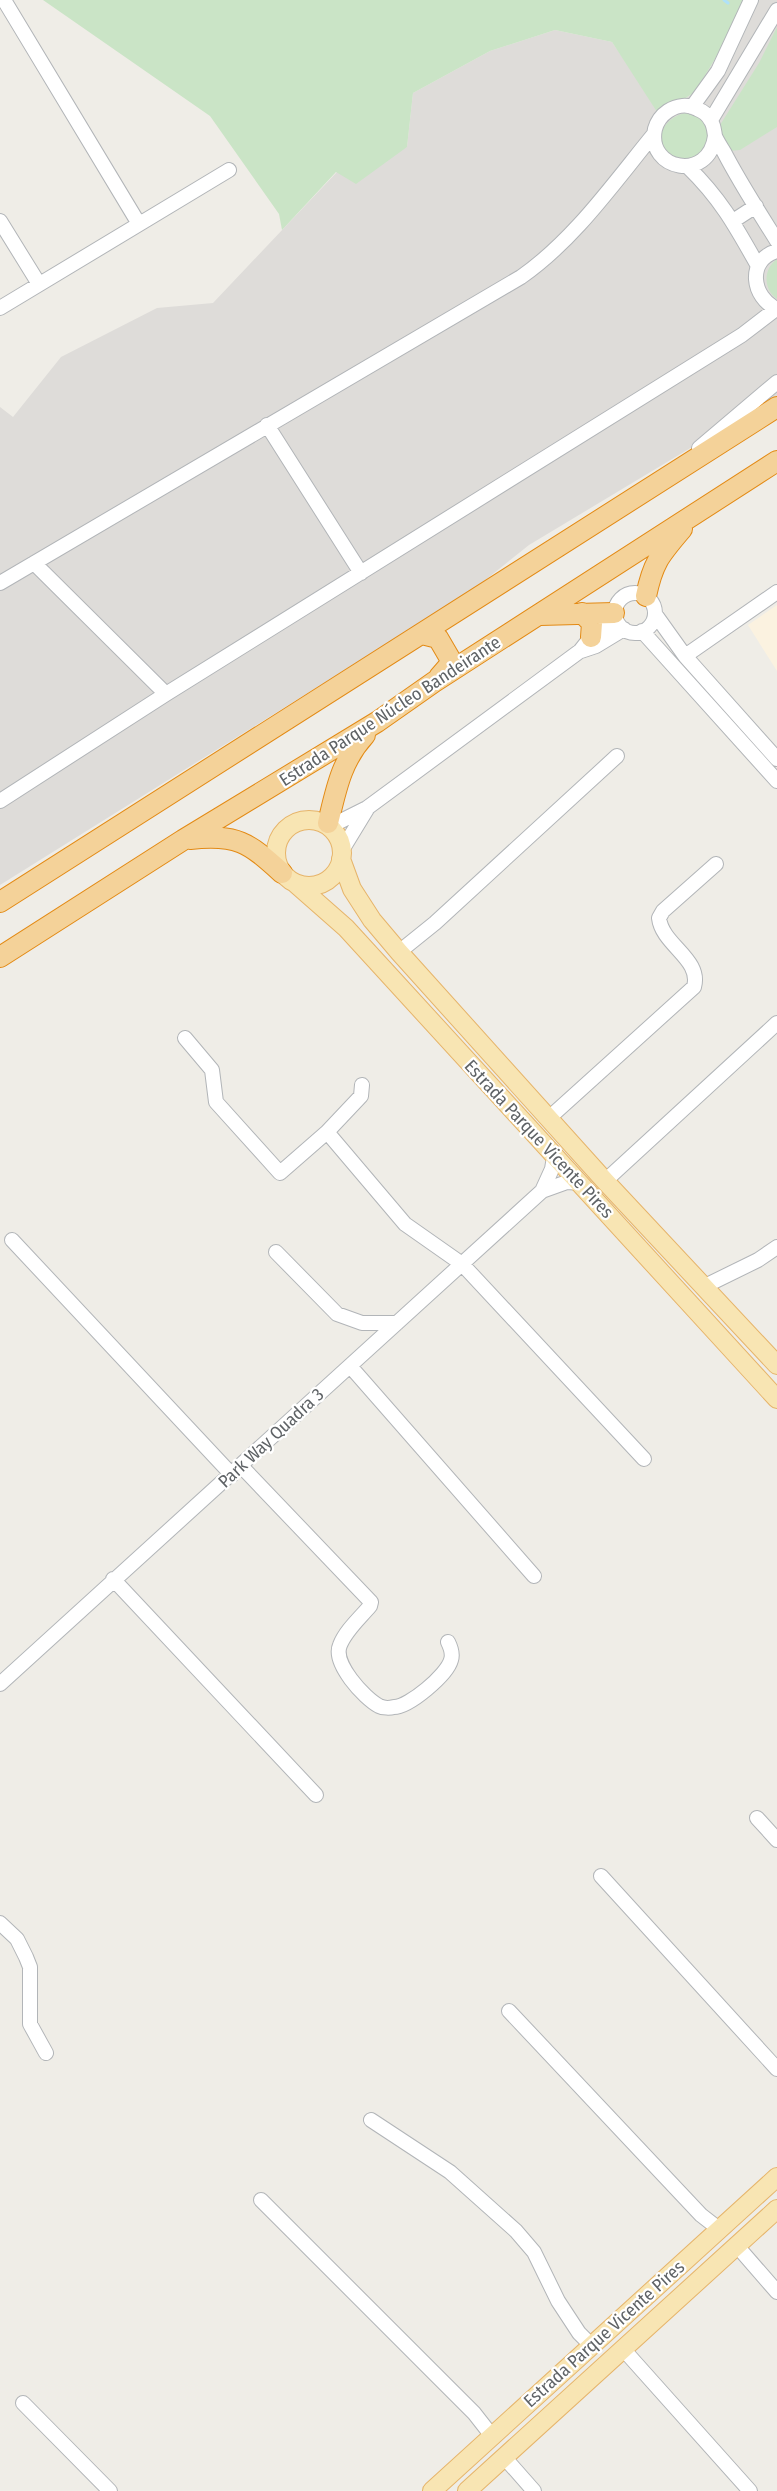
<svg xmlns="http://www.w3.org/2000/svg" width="777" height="2491" viewBox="0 0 777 2491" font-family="'Fira Sans Condensed',sans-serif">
	<rect width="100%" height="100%" fill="#efede7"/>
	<path fill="#fbf2e0" d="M777 605V671L748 625Z"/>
	<path fill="#dedcd9" d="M744 0H777V396L529 545 474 589 0 885V407L13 417 61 357 157 308 213 303 337 172 407 147 413 93 490 51 555 30 612 42 661 114 695 92 732 31Z"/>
	<path fill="#cae4c6" d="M43 0H744L732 31 695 92 659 115 612 42 555 30 490 51 413 93 407 147 356 184 336 172 282 230 279 214 210 116Z
		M777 27V127L740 150 729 151 721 139 720 125 759 63Z
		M685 113C701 115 706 123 711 137L699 158 676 160C672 156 667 153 664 149 654 132 670 116 685 113Z
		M777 259V299C763 289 763 269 777 259Z"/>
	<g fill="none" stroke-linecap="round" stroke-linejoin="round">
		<path stroke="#afe1f8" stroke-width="3" d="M724 0 728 3"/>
		<g stroke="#b2b5b8" stroke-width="16">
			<path id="minor" d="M4 0 139 224
				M692 107 718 71 751 0
				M711 120 777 10
				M715 136C709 183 646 170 655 129 657 122 662 115 668 111 677 105 688 104 697 109 703 111 708 115 711 121 714 126 714 130 715 136 717 141 721 147 724 152 740 183 759 212 777 241
				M688 167C721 199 736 227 758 266
				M0 221 39 284
				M733 221 756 206
				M777 251C746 260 752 298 777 309
				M0 308 229 170
				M267 425 361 573
				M699 448 777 382
				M34 563 166 694
				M0 583 521 277C574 240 613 184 654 134
				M615 613a20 20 0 1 1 40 0a20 20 0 1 1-40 0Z
				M655 614 685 656 777 759
				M642 631 777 781
				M581 651 596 646 624 629
				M685 656 777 592
				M0 801 166 694 742 335 776 309
				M331 826 367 808 580 651 591 637 616 620
				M342 850 367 809
				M399 952 435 923 617 756
				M185 1038 212 1070 216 1102 280 1173 327 1132
				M362 1085 361 1096 327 1132 405 1224 462 1264 644 1459
				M549 1118 694 987C702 959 662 945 659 918L663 911 716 864
				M605 1181 777 1023
				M542 1191 552 1169 554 1157
				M12 1240 232 1475
				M276 1252 337 1314 362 1323H397
				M705 1286 758 1260 777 1247
				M350 1366 534 1576
				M241 1466 371 1602 370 1606C360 1618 346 1630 340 1645 332 1663 364 1698 379 1706 383 1708 390 1708 394 1707 409 1707 447 1675 451 1660 453 1654 451 1648 448 1642
				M113 1579 316 1795
				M0 1684 542 1191 567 1182 581 1183
				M757 1818 777 1840
				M601 1876 777 2069
				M0 1923 17 1939 26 1957 30 1967V2024L46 2053
				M509 2011 701 2215 719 2229
				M371 2120 450 2172 516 2231 534 2252 558 2301 579 2333 591 2345
				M261 2200 474 2413 492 2436
				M737 2246 777 2292
				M624 2350 750 2491
				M23 2403 110 2491
				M504 2457 534 2491"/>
		</g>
		<g stroke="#e6b46a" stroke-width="20">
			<path id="major" d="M276 853a33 33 0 1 1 66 0a33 33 0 1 1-66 0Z
				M341 859 352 889 372 920 399 952 605 1181 777 1365
				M296 884 346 928 777 1399
				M432 2491 777 2177
				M467 2491 777 2209"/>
		</g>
		<g stroke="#e38a14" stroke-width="22">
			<path id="highway" d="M646 596C653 562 660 555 682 529
				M582 613 592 623 591 637
				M540 615 614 613
				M422 634 438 638 452 662 439 677
				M328 823C336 790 341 761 365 735
				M190 839C237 834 248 842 282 873
				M0 902 777 407
				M0 957 183 840 377 722 434 682 777 461"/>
		</g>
		<use href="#minor" stroke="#fff" stroke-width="14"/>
		<use href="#major" stroke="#f8e5b3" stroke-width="18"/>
		<use href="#highway" stroke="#f4d299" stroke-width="20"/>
	</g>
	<g text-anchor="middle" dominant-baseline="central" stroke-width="4.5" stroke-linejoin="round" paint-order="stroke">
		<g font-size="18" fill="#5f6366" stroke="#fff">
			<text transform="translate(390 711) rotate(-33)">Estrada Parque Núcleo Bandeirante</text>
			<text transform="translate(539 1139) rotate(47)">Estrada Parque Vicente Pires</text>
			<text transform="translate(271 1438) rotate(-43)">Park Way Quadra 3</text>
			<text transform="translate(604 2334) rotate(-42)">Estrada Parque Vicente Pires</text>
		</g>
	</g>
</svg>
